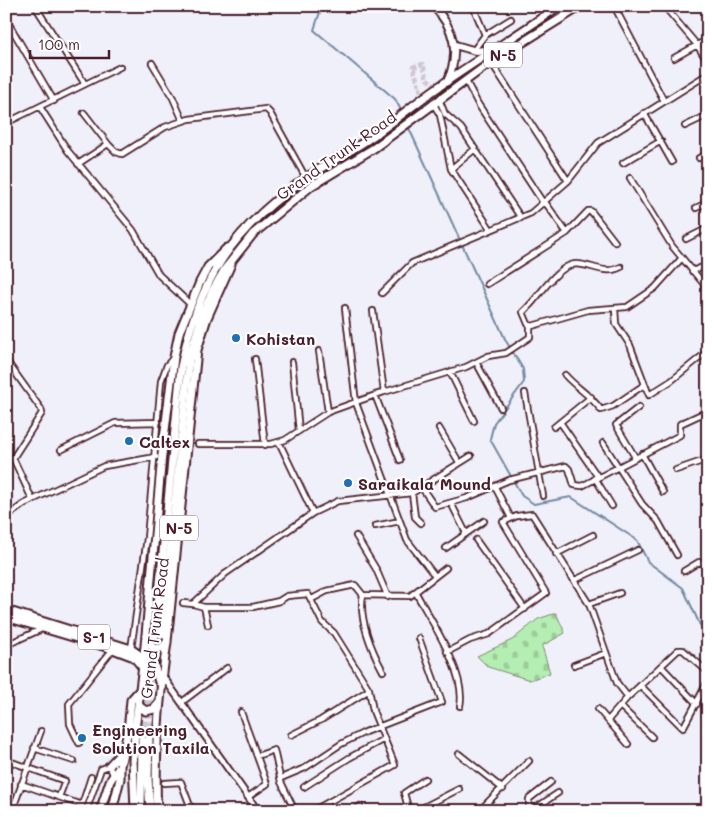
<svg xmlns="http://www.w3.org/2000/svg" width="714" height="817" viewBox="0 0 714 817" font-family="Mali,sans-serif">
	<defs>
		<pattern id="cemetery-stones" width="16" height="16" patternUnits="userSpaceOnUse" patternTransform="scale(1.25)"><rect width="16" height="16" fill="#b4eeb2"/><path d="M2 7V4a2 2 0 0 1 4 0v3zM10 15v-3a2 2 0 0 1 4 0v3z" fill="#9ccc99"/></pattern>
	</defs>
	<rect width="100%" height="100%" fill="#f0f0fa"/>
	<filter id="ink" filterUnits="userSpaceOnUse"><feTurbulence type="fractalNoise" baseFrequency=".02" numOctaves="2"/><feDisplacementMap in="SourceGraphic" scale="10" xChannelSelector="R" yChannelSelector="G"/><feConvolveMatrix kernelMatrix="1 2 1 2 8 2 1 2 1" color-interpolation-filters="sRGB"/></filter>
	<g filter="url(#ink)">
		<path fill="url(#cemetery-stones)" stroke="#7f866e" d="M556 613 565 633 542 646 550 673 530 680 488 667 477 656 512 640 538 619Z"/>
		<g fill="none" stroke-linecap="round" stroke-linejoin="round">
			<path stroke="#7389a1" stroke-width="2" d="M318 6 321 9 314 30 395 99 402 112
				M408 126 506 341 523 369 524 382 494 423 490 439 522 496 534 504 571 497 637 540 648 562 683 588 700 625 708 624"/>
			<path stroke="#cfc6d1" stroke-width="4.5" stroke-dasharray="4.5 2" stroke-linecap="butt" d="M423 98 413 67 423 64 427 79 438 87"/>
			<path stroke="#cfc6d1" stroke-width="7" stroke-dasharray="7 3.5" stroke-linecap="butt" d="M142 738 155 635
				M149 739 162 635"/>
			<g stroke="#4a1f2b" stroke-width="8">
				<path id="minor" d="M35 6 85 84
					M614 6 664 101
					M664 6 697 45 708 62
					M6 19 54 101
					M485 35 511 19
					M473 51 485 35 473 6
					M674 58 708 39
					M491 62 568 181
					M152 63 173 98 183 121
					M466 81 478 104 544 204
					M439 99 445 114 461 128 521 218
					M433 103 440 115 451 169 491 230
					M40 107 68 151 133 230 159 275 190 304
					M84 113 108 144
					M644 113 672 162
					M6 123 120 67
					M685 126 708 115
					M699 158 708 154
					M623 163 661 141
					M78 164 108 144 116 152 122 154 165 127 189 119 266 109 270 113 306 178
					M451 169 475 149
					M630 178 672 246 708 289
					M545 202 567 233
					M696 208 708 202
					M686 239 708 228
					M621 267C603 277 586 260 571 265 553 271 538 299 523 312L528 324 532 326 588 310 627 307 655 288 681 259
					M692 271 708 265
					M487 284 567 233 588 211H591L615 242
					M382 293 412 263 531 213 568 181 598 143 708 74
					M345 308 356 403 407 540 435 576
					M615 309 616 324 630 345 649 395 671 381 708 351
					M319 351 328 412
					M255 359 265 445
					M6 360 41 409 42 413 13 458 32 499
					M292 362 299 431
					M476 362 501 408
					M450 372 474 421
					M565 375C576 388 591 395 601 410L613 406 644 385
					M384 392 466 367 488 356 506 353 530 337V326
					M525 393 543 496
					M375 395 400 460
					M560 422 598 477
					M554 427 591 397
					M439 428 459 462
					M279 442 313 513
					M603 443 642 504 658 521 677 555
					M198 444H271L285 440 328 412 384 392 373 311
					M61 450 115 423 158 422
					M642 454 663 492
					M635 457 616 425 639 407
					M676 470 708 459
					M595 478 612 506
					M495 487 511 518
					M422 488 435 507 467 498 509 480 566 466 569 469 574 485 582 486 680 435V424L708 411
					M412 493 415 517 421 523
					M451 503 466 533
					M6 517 24 504 104 466 156 457
					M375 526 400 521
					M356 536 376 569 388 597
					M476 540 525 609
					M446 548 484 521
					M556 554 593 535
					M684 571 699 562 703 564 708 572
					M575 580 638 550
					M416 593C431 621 467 674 460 706
					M363 595C358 618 372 651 383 671
					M312 599 327 591 355 585 363 595 410 596 446 568
					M183 603 193 604 225 574 313 513 338 501 412 493 471 456
					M193 604 204 607H253L279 601 287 596 308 594 322 622 334 633 369 689 373 711 395 765 316 809
					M589 604 620 593
					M204 607 208 625
					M6 645 44 628
					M131 649 147 538 161 381 167 365 173 358
					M447 652 470 640 489 634 546 593 503 522 517 516 532 514 589 604 617 683 628 697
					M574 665 606 653
					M661 666 697 704
					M641 686 683 728 708 681
					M182 702 227 668
					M620 706 652 737
					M598 709 628 744
					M241 712 267 784 248 797
					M608 720 628 697 678 650H683L708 672
					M291 735 321 720 369 690
					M79 743 70 724 69 704 113 649
					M34 748 74 761
					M459 754 503 789
					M257 756 274 750 281 782 295 811
					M6 760 65 781 59 797
					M281 778 305 768 341 744 365 732 442 702 419 638
					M164 783 181 782 192 811
					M21 784 82 805
					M304 787 349 758 384 739
					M6 804 26 811
					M12 811 41 731
					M80 811 91 777
					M86 811 101 769 109 766 113 774
					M354 811 360 806
					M409 811 404 793 425 779
					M416 811 459 789
					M479 811 529 761
					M529 811V799L551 782
					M531 811 558 793"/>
			</g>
			<g stroke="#4a1f2b" stroke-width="9">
				<path id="tertiary" d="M162 675 258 811"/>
			</g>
			<g stroke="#4a1f2b" stroke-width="10">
				<path id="secondary" d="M433 6C455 28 460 54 447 82
					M455 45 476 51 493 49"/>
			</g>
			<g stroke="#4a1f2b" stroke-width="11">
				<path id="primary" d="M6 610 131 649 154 665 159 682
					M6 617 113 649 134 657 143 668
					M146 639 153 648H162L167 642
					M138 701 140 707 146 711 154 709 159 703
					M109 766 123 751
					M100 811 110 781 120 766
					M112 811 120 779V766L128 731 131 700 139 691
					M135 811 133 760 135 730 144 657 162 455 174 357 179 333 200 282 208 267 227 248
					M157 811C154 754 159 698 167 642L197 350 207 318 231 264"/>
			</g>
			<g stroke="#4a1f2b" stroke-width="11">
				<path id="trunk" d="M155 635 181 367C198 280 233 228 306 178 327 163 352 151 373 136 395 121 415 103 437 88 477 60 519 34 559 6
					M162 635 189 360 202 315 213 290 225 269 253 234 311 186 374 148 491 62 581 6
					M149 739 148 778 150 811
					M141 811 142 738"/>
			</g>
			<use href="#minor" stroke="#fff" stroke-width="4.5"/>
			<use href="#tertiary" stroke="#fff" stroke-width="5"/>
			<use href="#secondary" stroke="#fff" stroke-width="6"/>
			<use href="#primary" stroke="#fff" stroke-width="7"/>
			<use href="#trunk" stroke="#fff" stroke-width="7"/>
		</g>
	</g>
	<g fill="#1f6fb2" stroke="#fff" stroke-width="2">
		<circle cx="236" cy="338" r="5"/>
		<circle cx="129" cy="441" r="5"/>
		<circle cx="348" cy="483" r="5"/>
		<circle cx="82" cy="738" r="5"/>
	</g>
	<g text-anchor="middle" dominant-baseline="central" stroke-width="4.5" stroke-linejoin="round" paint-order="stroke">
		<g fill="#fff" stroke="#80626b" stroke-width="1">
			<rect x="484" y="42.5" width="38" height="25" rx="4"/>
			<rect x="160" y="515.5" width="38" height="25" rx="4"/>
			<rect x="78" y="624.5" width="32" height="25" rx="4"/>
		</g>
		<g font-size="15" font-weight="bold" fill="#4a1f2b">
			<text x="503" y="55">N-5</text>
			<text x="179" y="528">N-5</text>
			<text x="94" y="637">S-1</text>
		</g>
		<g font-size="16" fill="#4a1f2b" stroke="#fff">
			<text transform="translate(336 155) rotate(-35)">Grand Trunk Road</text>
			<text transform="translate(154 628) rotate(-83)">Grand Trunk Road</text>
		</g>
		<g font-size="16" font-weight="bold" fill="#4a1f2b" stroke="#fff" text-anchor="start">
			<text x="246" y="338">Kohistan</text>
			<text x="139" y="441">Caltex</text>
			<text x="358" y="483">Saraikala Mound</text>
			<text x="92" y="729">Engineering<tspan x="92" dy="18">Solution Taxila</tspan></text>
		</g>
	</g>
	<rect width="714" height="817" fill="none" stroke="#fff" stroke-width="25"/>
	<rect x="12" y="12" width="689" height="792" fill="none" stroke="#4a1f2b" stroke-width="2" filter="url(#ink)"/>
	<path d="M30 50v8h79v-8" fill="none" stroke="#4a1f2b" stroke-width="2.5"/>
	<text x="38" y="50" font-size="15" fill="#4a1f2b" stroke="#ffffff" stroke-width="4" paint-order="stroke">100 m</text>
</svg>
